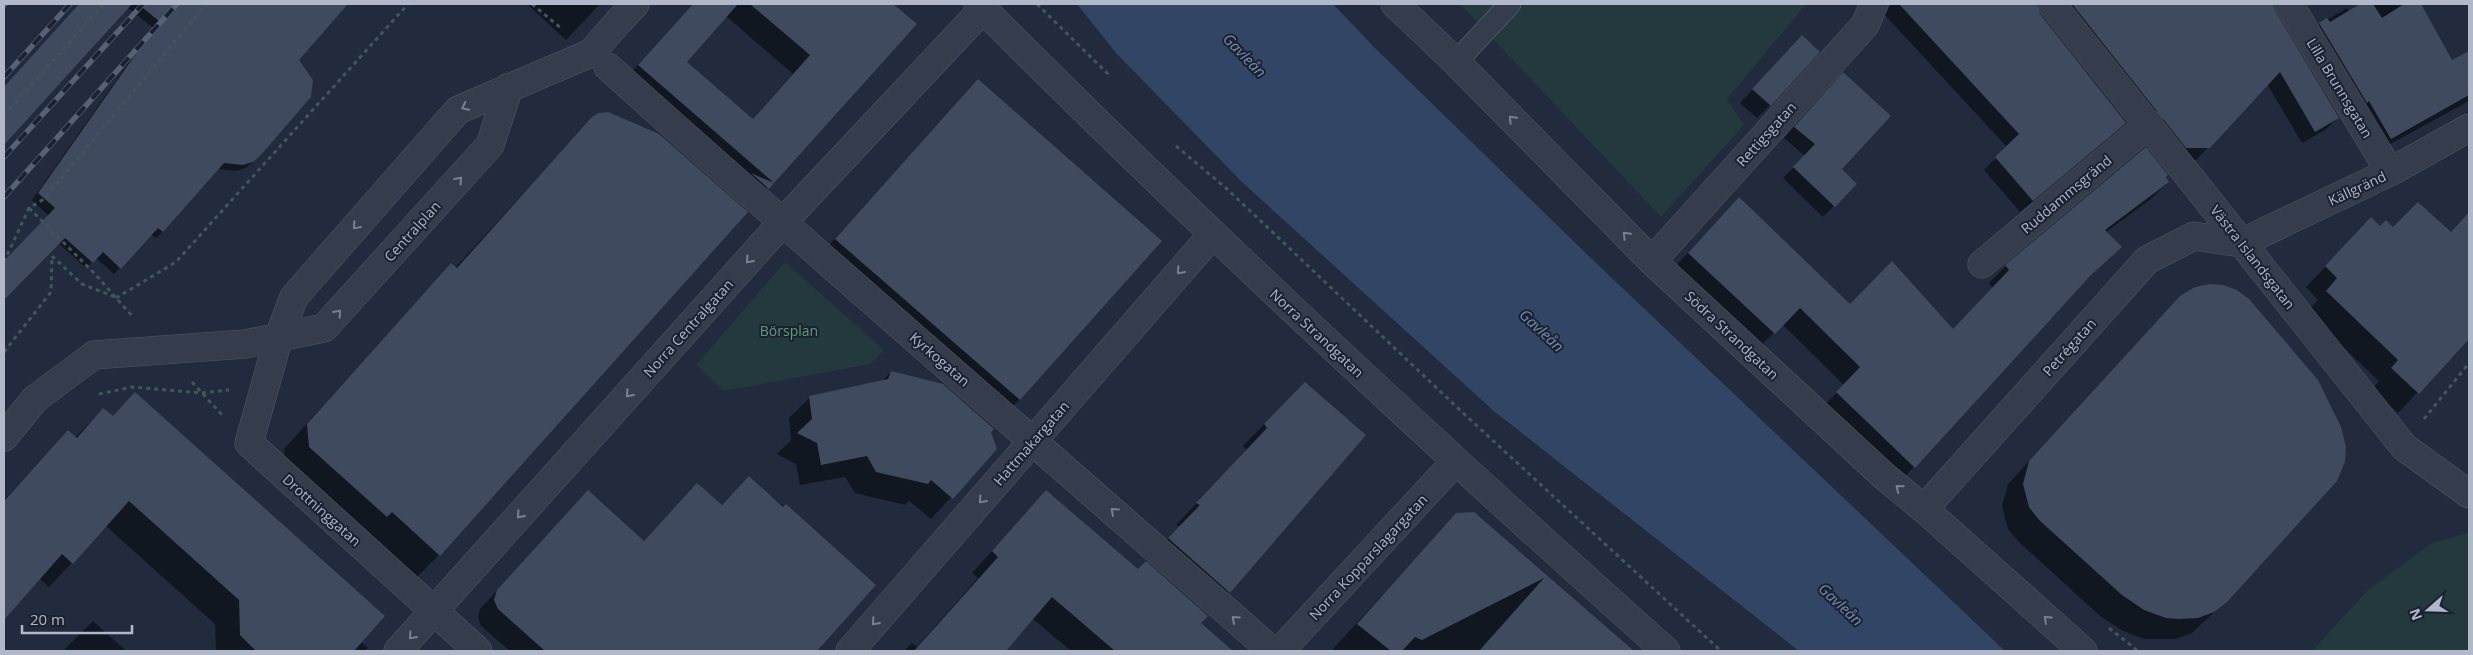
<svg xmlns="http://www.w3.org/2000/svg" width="2473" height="655" viewBox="0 0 2473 655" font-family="'Open Sans',sans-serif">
	<rect width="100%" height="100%" fill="#212b3d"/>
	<path fill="#23393e" d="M1460 4H1806L1727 99 1744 125 1661 217Z
		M785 262 884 350 870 364 724 391 696 365Z
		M2469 533V651H2312L2368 590 2432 543Z"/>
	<path fill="#334565" d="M1077 4H1333L1375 48 1596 263 2005 651H1799L1495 412 1242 182 1116 53Z"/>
	<path fill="#0007" fill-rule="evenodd" d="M80 4H347L298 59 259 155 252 163 245 168 236 171 217 169 162 232 156 238 151 234 114 274 96 258 86 268 58 243 4 298V263L49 216 32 200 153 28 127 7 4 143V88Z
		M527 4H600L566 40Z
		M693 4H892L915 24 750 206 621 84ZM726 16 793 74 752 120 685 62Z
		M1892 4H2036L2038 14 2125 123 2020 212 1984 170 2007 147 1883 13Z
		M2048 4H2273L2274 12 2338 118 2325 130 2302 143 2267 84 2196 160H2173Z
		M2362 4H2419L2451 62 2469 52V101L2379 150 2307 37 2320 24 2347 8 2349 12Z
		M1789 50 1770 105 1757 118 1740 103Z
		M978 81 1160 241 1019 400 994 424 811 265Z
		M1832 85 1840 169 1855 184 1823 217 1783 178 1805 156 1784 138Z
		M592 119 439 555 416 578 285 471 284 449 428 289 451 265 455 268Z
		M2165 177 2168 182 2151 199 2106 232 2120 247 2081 284 1898 484 1820 410 1844 385 1782 324 1757 350 1672 270 1722 216 1850 305 1953 331 1993 288 1989 283 2006 266Z
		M2469 212V337L2398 413 2372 389 2379 381 2306 312 2318 300 2306 287 2351 240 2380 228 2450 233Z
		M2181 297 2226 601 2192 633 2176 639H2144L2123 631 2100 616 2018 541 2008 529 2002 506 2008 484Z
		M891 372 990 432 996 449 931 519 909 501 905 505 855 493 845 477 800 485 796 464 777 454 791 440 789 418 810 397 881 382Z
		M1283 405 1364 435 1229 592 1208 613 1147 560 1180 526 1176 525 1247 450 1243 446Z
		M103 409 368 648 364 651H216L215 624 106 526 49 587 39 578 4 619V500L68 431 75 438Z
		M749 477 874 585 815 651H510L481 626 478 617 480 609 588 492 643 542 697 485 721 506Z
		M1047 491 1231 651H1071L1033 619 1005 651H904L912 643 917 647 978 578 972 573Z
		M1457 514H1474L1632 651H1335L1333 649Z
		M93 621 126 651H63Z"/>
	<path fill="#3f4a5f" d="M79 4H132L4 145V87Z
		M138 4H348L299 60 313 80 311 97 260 156 253 162 243 165 224 163 163 232 158 228 121 269 103 252 93 263 65 238 6 298 4 296V261L55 208 38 193 159 21Z
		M693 4H738L687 62 753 119 810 55 750 4H893L917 24 774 183 638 65Z
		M1899 4H2037L2040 14 2126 123 2033 201 1995 157 2019 134Z
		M2072 4H2273L2276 12 2339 118 2315 132 2280 72 2210 148H2186Z
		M2360 4H2373L2382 18 2404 4H2421L2452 60 2469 51V95L2391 139 2369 101 2367 103 2319 23 2327 18 2330 22Z
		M1802 35 1820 52 1771 106 1752 89Z
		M1843 72 1891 116 1842 169 1857 184 1835 207 1793 167 1815 144 1794 127Z
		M978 79 1162 241 1020 400 835 239Z
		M608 112 659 134 748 212 440 556 392 512 387 517 309 447 307 424 451 263 457 268 591 118 598 113Z
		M2146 147 2168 175 2166 177 2169 182 2105 230 2122 247 2090 276 1915 468 1836 392 1860 367 1800 308 1775 334 1688 253 1739 197 1850 304 1892 261 1953 329 2009 270 2005 265Z
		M751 173 774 183 769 189Z
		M2418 202 2451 232 2469 212V339L2419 394 2391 368 2398 360 2326 291 2337 278 2325 266 2371 217 2380 226 2386 220 2393 227Z
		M2210 284 2223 285 2237 290 2249 299 2318 380 2341 427 2346 447 2345 462 2337 481 2227 602 2214 612 2198 618 2178 619 2166 618 2144 610 2122 595 2039 520 2029 507 2023 484 2029 461 2180 296 2195 287Z
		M891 371 943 384 994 429 991 432 997 449 953 499 931 480 928 484 876 472 867 456 821 465 817 443 797 433 812 419 809 396 888 379Z
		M1305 382 1366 435 1230 593 1168 538 1200 505 1196 503 1267 428 1264 424Z
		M135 392 385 616 354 651H256L240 635 239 600 129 501 73 564 62 554 4 620V501L68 430 77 438 103 408 113 416Z
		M749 476 783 507 786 504 876 585 817 651H545L498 609 494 600 497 590 588 490 644 541 697 483 722 505Z
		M1046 490 1138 569 1146 561 1208 616 1201 623 1233 651H1115L1052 597 1006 651H914L998 557 992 551Z
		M1474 512 1581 605 1634 651H1479L1544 578 1422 640 1415 637 1402 651H1391L1357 624 1456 513Z"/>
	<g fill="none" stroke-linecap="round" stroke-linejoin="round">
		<g stroke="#505868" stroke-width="23">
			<path id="service" d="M1456 62 1510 4"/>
		</g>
		<g stroke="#505868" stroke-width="29">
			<path id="pedestrian" d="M781 224 983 9
				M279 336 249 443 478 651"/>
		</g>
		<g stroke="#505868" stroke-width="29">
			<path id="minor" d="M978 4C1200 227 1431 441 1666 651
				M1395 4 1456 62 1652 261 1884 476 1924 509 2083 651
				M2052 4 2404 447 2469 494
				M2289 4 2390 172
				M608 67C827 264 1051 456 1272 651
				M2241 243 2390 172 2469 128
				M1652 261 1865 25 1874 4
				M1982 264 2149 124
				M279 336 294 297 458 110 591 53 619 21
				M35 399 94 355 245 344 324 328 490 145 509 87
				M1924 509 2147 260 2194 236 2241 243
				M398 651 781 224
				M850 651 1212 235
				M1280 651 1455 462"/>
		</g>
		<g stroke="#505868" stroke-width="29">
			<path id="tertiary" d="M619 21 635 4
				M4 437 35 399"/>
		</g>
		<path stroke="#41565b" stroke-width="3" stroke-dasharray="4 4" stroke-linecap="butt" d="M532 4 562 29
			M1037 4 1109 75
			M4 7 7 4
			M4 115 104 4
			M1176 146 1227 189 1462 412 1721 651
			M29 208 94 273 134 318
			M52 256 82 284 115 297
			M4 262 29 208 44 199 206 4
			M116 298 176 262 408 4
			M4 352 51 292 52 256
			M192 382 223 416
			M99 394 132 387 202 393 229 390
			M2424 419 2469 363
			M2109 628 2138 651"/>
		<use href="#service" stroke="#353d4d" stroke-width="21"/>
		<use href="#pedestrian" stroke="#353d4d" stroke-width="28"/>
		<use href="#minor" stroke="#353d4d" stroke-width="28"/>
		<use href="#tertiary" stroke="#353d4d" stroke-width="28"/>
		<g stroke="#566174" stroke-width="5.5">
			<path id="rail" d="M4 77 70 4
				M4 157 143 4
				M4 197 177 4"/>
		</g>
		<use href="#rail" stroke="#1a2232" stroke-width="4" stroke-dasharray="11" stroke-linecap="butt"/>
	</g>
	<defs><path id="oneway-chevron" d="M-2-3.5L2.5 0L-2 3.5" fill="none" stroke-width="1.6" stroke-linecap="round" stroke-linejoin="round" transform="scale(1.25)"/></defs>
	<g stroke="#798191">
		<use href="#oneway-chevron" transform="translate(465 107) rotate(154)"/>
		<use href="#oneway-chevron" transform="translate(1512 119) rotate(-134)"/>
		<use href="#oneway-chevron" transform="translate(459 180) rotate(-48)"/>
		<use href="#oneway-chevron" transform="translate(356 226) rotate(131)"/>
		<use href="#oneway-chevron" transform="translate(1626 235) rotate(-134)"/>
		<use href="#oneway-chevron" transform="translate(749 260) rotate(132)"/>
		<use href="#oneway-chevron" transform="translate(1180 271) rotate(131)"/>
		<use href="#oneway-chevron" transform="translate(338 313) rotate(-48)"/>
		<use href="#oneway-chevron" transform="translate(629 394) rotate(132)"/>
		<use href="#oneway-chevron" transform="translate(1899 488) rotate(-141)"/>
		<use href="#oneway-chevron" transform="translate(982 500) rotate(131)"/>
		<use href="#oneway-chevron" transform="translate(1114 511) rotate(-138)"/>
		<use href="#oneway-chevron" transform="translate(520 515) rotate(132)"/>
		<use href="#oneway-chevron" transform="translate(1235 619) rotate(-138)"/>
		<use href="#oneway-chevron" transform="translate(2047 619) rotate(-138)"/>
		<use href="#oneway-chevron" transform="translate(875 622) rotate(131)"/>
		<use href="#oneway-chevron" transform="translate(412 636) rotate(132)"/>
	</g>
	<g text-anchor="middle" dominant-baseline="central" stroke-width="4" stroke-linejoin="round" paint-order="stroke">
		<g font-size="14" fill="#b0b8c9" stroke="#1a2232">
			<text transform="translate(2340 88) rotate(59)">Lilla Brunnsgatan</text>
			<text transform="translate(1766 134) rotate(-48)">Rettigsgatan</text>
			<text transform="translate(2357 188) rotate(-25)">Källgränd</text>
			<text transform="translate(2066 194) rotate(-40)">Ruddammsgränd</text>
			<text transform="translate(412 231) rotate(-48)">Centralplan</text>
			<text transform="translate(2253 257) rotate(52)">Västra Islandsgatan</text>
			<text transform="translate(688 328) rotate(-48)">Norra Centralgatan</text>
			<text transform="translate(1317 333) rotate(43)">Norra Strandgatan</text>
			<text transform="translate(1732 335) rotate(43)">Södra Strandgatan</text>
			<text transform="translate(2069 347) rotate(-48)">Petrégatan</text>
			<text transform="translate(940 359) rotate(41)">Kyrkogatan</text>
			<text transform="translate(1031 443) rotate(-49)">Hattmakargatan</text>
			<text transform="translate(322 510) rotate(42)">Drottninggatan</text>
			<text transform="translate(1368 557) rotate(-47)">Norra Kopparslagargatan</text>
		</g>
		<g font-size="14" fill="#659b76" stroke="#1a2232">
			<text x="789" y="330">Börsplan</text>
		</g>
		<g font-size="15" font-style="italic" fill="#758cb2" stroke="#1a2232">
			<text transform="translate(1245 55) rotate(46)">Gavleån</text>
			<text transform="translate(1542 330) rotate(43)">Gavleån</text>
			<text transform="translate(1841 604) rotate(43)">Gavleån</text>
		</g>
	</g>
	<rect width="2473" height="655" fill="none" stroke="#b0b8c9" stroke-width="10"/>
	<g transform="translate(2428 610) rotate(250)" stroke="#1a2232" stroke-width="4" paint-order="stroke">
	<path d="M0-4L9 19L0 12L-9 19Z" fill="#b0b8c9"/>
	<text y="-8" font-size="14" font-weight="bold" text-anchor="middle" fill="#b0b8c9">N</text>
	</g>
	<path d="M22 625v8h110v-8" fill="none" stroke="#b0b8c9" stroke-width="2.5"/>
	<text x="30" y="625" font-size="15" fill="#b0b8c9" stroke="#1a2232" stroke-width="4" paint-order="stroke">20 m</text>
</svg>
